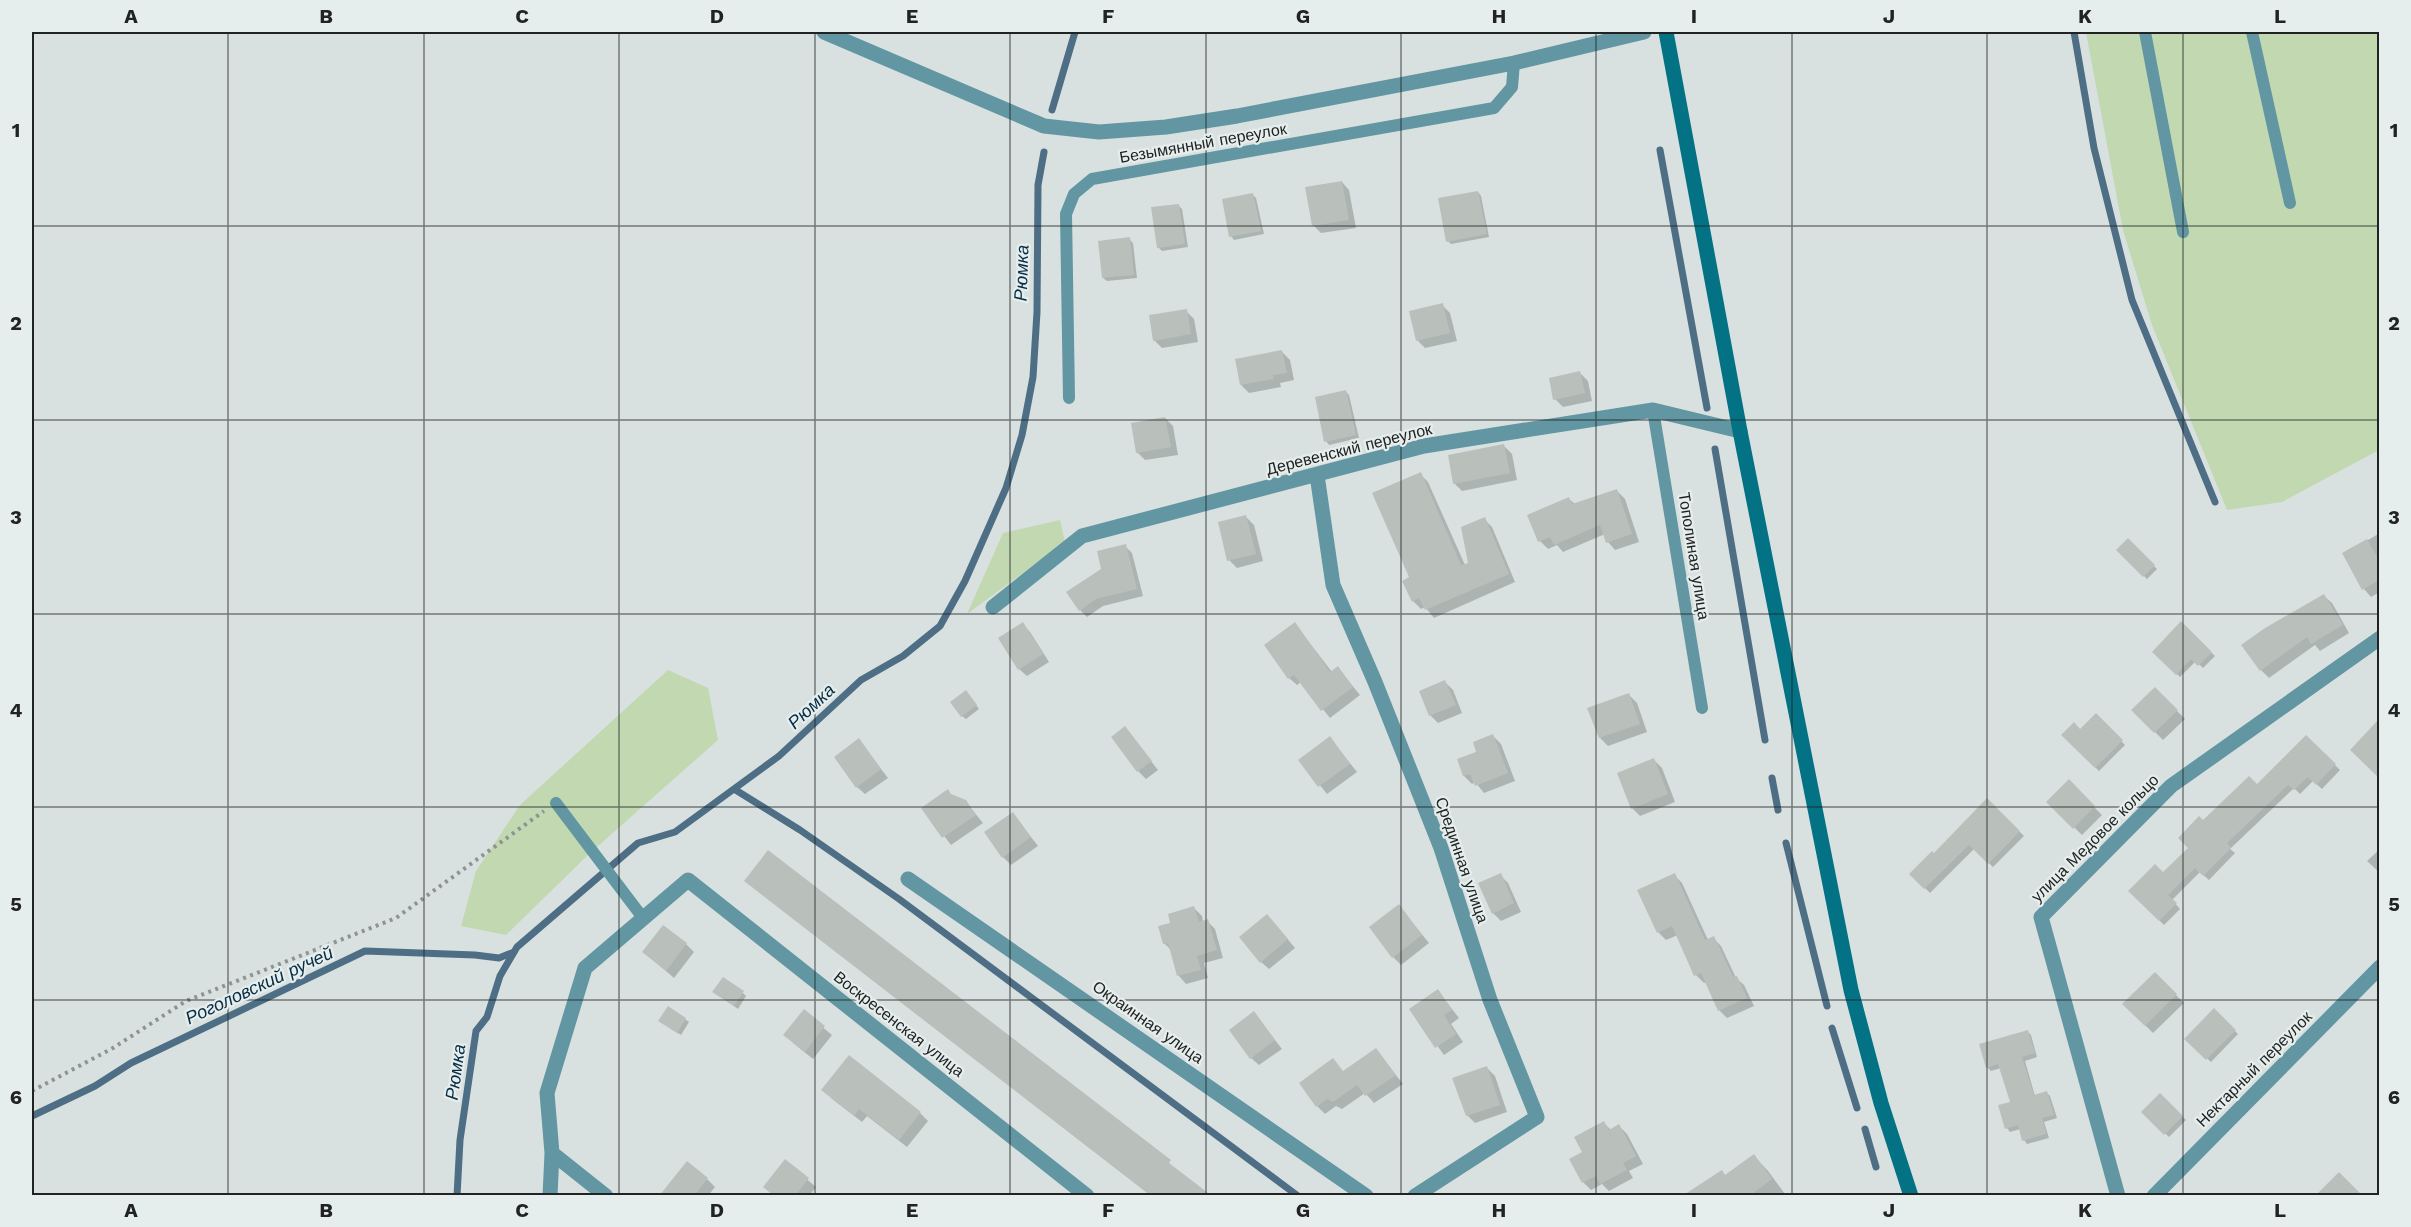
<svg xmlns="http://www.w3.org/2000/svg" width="2411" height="1227" viewBox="0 0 2411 1227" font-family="'Work Sans',sans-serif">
	<rect width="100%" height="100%" fill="#d8e1df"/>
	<path fill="#c1d8b1" d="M2086 32H2379V450L2282 502 2227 510 2152 325 2123 230Z
		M1060 520 1065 542 967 614 1003 533Z
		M668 670 708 688 718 740 589 854 506 935 461 926 476 871 520 805Z"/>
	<path fill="#0003" d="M1342 182 1349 190 1356 228 1321 233 1313 225Z
		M1478 192 1481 196 1489 237 1451 244 1448 241Z
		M1253 195 1256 198 1264 234 1234 240 1231 236Z
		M1178 205 1182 209 1188 247 1162 251 1158 247Z
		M1129 239 1133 243 1137 278 1107 281 1103 278Z
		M1442 305 1450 313 1457 341 1425 348 1418 341Z
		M1186 311 1194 319 1198 342 1162 348 1154 340Z
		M1282 352 1290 360 1294 380 1280 383 1281 387 1249 393 1241 385Z
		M1580 373 1588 381 1592 401 1563 407 1555 399Z
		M1346 392 1349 395 1359 438 1329 445 1326 441Z
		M1165 418 1173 426 1178 455 1145 460 1137 452Z
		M1504 446 1512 454 1517 480 1462 491 1454 483Z
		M1420 474 1428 482 1465 565 1470 564 1484 519 1492 527 1515 582 1434 618 1425 607 1421 609 1413 601 1411 578Z
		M1617 491 1625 499 1639 542 1615 550 1608 542 1605 534 1563 552 1557 545 1548 549 1540 541 1569 499 1575 504Z
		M1246 517 1254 525 1263 561 1237 568 1229 560Z
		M2380 533V592L2371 597 2364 589 2344 554Z
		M2128 540 2157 569 2147 579 2118 550Z
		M1125 546 1132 553 1143 596 1103 606 1087 617 1080 610 1103 570Z
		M2324 596 2332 603 2349 633 2320 651 2315 645 2269 678 2261 670Z
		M1022 624 1030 632 1049 662 1027 676 1019 669Z
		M1295 624 1332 672 1338 668 1360 695 1330 718 1301 682 1297 685 1289 678Z
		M2181 624 2215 656 2203 668 2196 661 2180 677 2154 652Z
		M1445 682 1453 690 1462 713 1438 723 1430 715Z
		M2155 689 2185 719 2163 740 2133 710Z
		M969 695 979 709 966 719 962 716Z
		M1629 695 1637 703 1647 732 1608 746 1600 738Z
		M2096 715 2125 745 2099 771 2063 735 2080 731Z
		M2373 727 2380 733V776L2352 750Z
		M1125 728 1158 770 1146 779 1138 771Z
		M1493 736 1501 744 1515 781 1484 793 1475 782 1472 784 1464 776 1458 760 1478 752Z
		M2306 737 2340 770 2322 789 2313 781 2300 794 2294 788 2230 849 2235 853 2209 880 2200 872 2172 900 2180 909 2164 925 2130 891 2163 874 2190 848 2203 822 2257 786Z
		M1330 738 1357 772 1327 794 1300 760Z
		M859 740 888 778 865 794 857 787Z
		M1654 760 1662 768 1675 802 1640 816 1632 808Z
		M2069 782 2102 815 2082 835 2048 802Z
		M953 797 965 801 983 823 951 845 923 808Z
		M1987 800 2024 836 1993 867 1974 849 1930 893 1911 874 1934 855Z
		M1013 814 1038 846 1011 865 1003 857Z
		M2380 849V873L2367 861Z
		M1500 875 1508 883 1521 912 1501 921 1493 913Z
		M1674 875 1682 883 1708 940 1713 938 1721 946 1736 978 1744 985 1754 1006 1727 1018 1719 1010 1706 982 1704 983 1696 975 1678 935 1666 940 1658 932Z
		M1399 906 1429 943 1401 965 1393 957Z
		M1194 908 1202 916 1203 922 1207 921 1215 929 1223 958 1204 963 1208 978 1186 984 1179 976 1171 950 1164 943 1172 924Z
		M1275 924 1295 948 1269 969 1261 962Z
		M686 944 694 952 674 978 644 952Z
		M2155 974 2184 1003 2153 1033 2124 1004Z
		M1438 991 1459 1018 1451 1024 1463 1042 1444 1055 1411 1010Z
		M743 993 746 996 738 1009 718 995Z
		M2214 1010 2238 1034 2211 1062 2187 1039Z
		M804 1012 832 1035 813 1059 793 1043Z
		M1254 1013 1282 1049 1259 1065 1251 1058Z
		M685 1019 689 1022 681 1035 664 1024Z
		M2027 1031 2031 1035 2037 1057 2025 1061 2035 1096 2047 1093 2050 1096 2057 1118 2044 1122 2049 1138 2027 1144 2024 1140 2020 1129 2010 1132 2007 1128 2012 1103 2001 1068 1991 1071 1987 1067Z
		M1376 1050 1403 1084 1374 1103 1365 1093 1342 1109 1336 1106 1325 1114 1317 1106 1344 1072Z
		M1487 1068 1495 1076 1507 1112 1475 1123 1467 1115Z
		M2160 1095 2186 1120 2169 1137 2143 1112Z
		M831 1098 920 1113 928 1121 907 1147 867 1116 862 1122Z
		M1604 1123 1611 1130 1619 1126 1627 1134 1643 1164 1629 1171 1633 1178 1609 1191 1602 1184 1591 1190 1583 1182 1584 1153Z
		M1754 1156 1768 1171 1785 1194 1685 1196 1722 1172 1726 1176Z
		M785 1161 816 1187 809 1196H774Z
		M707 1179 715 1187 708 1196H673Z"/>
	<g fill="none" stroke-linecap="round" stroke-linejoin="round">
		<path stroke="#4e6e85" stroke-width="7" d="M2074 32 2094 148 2132 300 2215 502
			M1052 110 1075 32
			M1660 150 1707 408
			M1715 449 1765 740
			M1772 778 1778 810
			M734 789 800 830 899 899 1298 1196
			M1786 843 1827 1006
			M1832 1028 1857 1108
			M32 1116 95 1086 131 1063 365 951 475 955 499 958 514 952
			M1865 1129 1876 1167
			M457 1196 460 1140 476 1031 487 1017 500 976 517 947 638 843 675 832 779 756 861 680 903 656 940 626 965 581 1006 488 1022 435 1033 377 1037 312 1038 185 1044 152"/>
	</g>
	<path fill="#b9c0bc" d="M1342 181 1349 220 1312 226 1305 187Z
		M1478 191 1487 234 1446 242 1438 198Z
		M1253 193 1261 231 1229 237 1222 199Z
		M1179 204 1185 244 1157 248 1151 207Z
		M1130 237 1134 275 1102 278 1098 241Z
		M1443 303 1450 333 1416 341 1409 311Z
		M1187 309 1191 334 1153 341 1149 315Z
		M1282 350 1287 373 1273 375 1274 379 1240 385 1235 359Z
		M1580 371 1585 393 1553 400 1549 378Z
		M1346 390 1356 435 1324 442 1315 397Z
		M1165 417 1171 447 1136 453 1131 423Z
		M1504 444 1510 473 1453 484 1448 455Z
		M1421 472 1461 565 1468 563 1461 527 1485 517 1509 574 1425 610 1419 598 1412 602 1402 581 1409 577 1372 493Z
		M1617 489 1632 534 1606 543 1600 525 1554 545 1550 537 1538 542 1527 515 1569 497 1572 504Z
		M1246 515 1256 554 1227 561 1218 522Z
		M2128 538 2155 565 2143 577 2116 550Z
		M2367 539 2379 560V580L2362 590 2342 553Z
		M1126 544 1137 589 1096 599 1079 611 1066 592 1101 569 1097 551Z
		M2324 594 2343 625 2311 644 2307 637 2260 671 2241 645 2265 628Z
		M2181 621 2212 652 2198 666 2191 659 2176 675 2152 652Z
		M1023 622 1043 654 1018 670 998 638Z
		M1295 622 1330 672 1338 666 1353 687 1321 711 1294 675 1288 679 1264 645Z
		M1445 680 1456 705 1429 716 1419 691Z
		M2155 687 2178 710 2154 733 2131 710Z
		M966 690 977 705 961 717 950 702Z
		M1629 693 1640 724 1599 738 1587 708Z
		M2096 713 2123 740 2095 768 2061 735 2074 722 2080 729Z
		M2379 719V778L2350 750Z
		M1125 726 1152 761 1137 772 1111 737Z
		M1493 734 1508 773 1475 786 1470 774 1463 776 1457 759 1476 752 1473 742Z
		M2306 735 2336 764 2316 785 2308 777 2294 790 2288 785 2227 843 2231 848 2203 876 2195 868 2168 895 2177 903 2159 921 2128 891 2155 864 2163 872 2188 848 2178 838 2199 816 2203 820 2249 776 2257 784Z
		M1330 736 1350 764 1318 787 1298 760Z
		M859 738 881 769 856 788 834 757Z
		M1654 758 1668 794 1631 809 1617 773Z
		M2069 779 2095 806 2073 829 2046 802Z
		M948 789 951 794 966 800 976 815 942 838 921 808Z
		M1987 798 2020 831 1988 864 1969 845 1924 889 1909 874 1932 851 1934 853Z
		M1013 812 1031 837 1002 858 984 832Z
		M768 850 1171 1160 1169 1163 1212 1196H1151L744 881Z
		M1501 873 1514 903 1492 914 1478 883Z
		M1675 873 1705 940 1714 936 1733 977 1737 976 1747 998 1718 1011 1701 973 1694 976 1672 926 1657 933 1637 890Z
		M1399 904 1422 935 1392 958 1369 927Z
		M1194 906 1199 922 1208 919 1217 950 1197 956 1201 970 1177 976 1168 943 1163 944 1158 926 1170 923 1168 914Z
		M1267 914 1288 939 1260 963 1239 937Z
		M663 925 687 943 666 971 642 952Z
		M2155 972 2177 994 2145 1026 2122 1004Z
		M723 977 744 991 734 1006 712 992Z
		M1438 989 1452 1010 1444 1015 1456 1034 1435 1048 1409 1009Z
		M668 1006 686 1018 677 1033 658 1021Z
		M2214 1008 2236 1030 2206 1060 2184 1039Z
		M804 1009 825 1026 805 1052 783 1035Z
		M1254 1011 1275 1040 1250 1059 1229 1030Z
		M2028 1030 2035 1053 2022 1057 2034 1095 2047 1091 2054 1115 2042 1118 2046 1134 2022 1141 2018 1125 2005 1129 1998 1105 2010 1102 1998 1064 1986 1068 1979 1044Z
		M1376 1048 1396 1075 1365 1096 1357 1085 1333 1102 1327 1099 1316 1107 1299 1083 1333 1058 1343 1071Z
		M849 1055 921 1112 899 1140 859 1109 854 1116 821 1090Z
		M1487 1066 1500 1105 1466 1116 1452 1078Z
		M2160 1093 2183 1116 2164 1135 2141 1112Z
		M1604 1121 1609 1130 1619 1124 1636 1156 1623 1163 1627 1170 1600 1184 1596 1176 1582 1183 1569 1159 1582 1152 1574 1137Z
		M1754 1154 1772 1179 1749 1196H1682L1722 1170 1725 1175Z
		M785 1159 809 1178 795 1196H774L763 1187Z
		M687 1161 708 1178 694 1196H659Z
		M2339 1172 2363 1196H2315Z"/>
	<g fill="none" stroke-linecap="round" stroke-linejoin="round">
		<path stroke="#8d9492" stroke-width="4" stroke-dasharray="3 4.5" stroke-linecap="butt" d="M32 1091 113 1048 186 1001 396 918 544 811"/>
		<path stroke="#6196a2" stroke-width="12" d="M2145 32 2183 232
			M2252 32 2290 203
			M1069 398 1066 214 1074 194 1092 179 1494 108 1512 87 1514 63
			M1653 410 1702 708
			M556 803 643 918"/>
		<path stroke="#6196a2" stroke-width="15" d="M824 32 1044 126 1099 132 1166 127 1237 116 1514 63 1644 32
			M1317 475 1333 585 1375 682 1441 848 1490 1000 1537 1117 1415 1196
			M993 607 1082 536 1424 446 1653 410 1740 431
			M908 879 1366 1196
			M552 1153 606 1196
			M550 1196 552 1153 547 1093 585 968 688 880 1087 1196
			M2118 1196 2041 917 2171 786 2380 638
			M2154 1196 2380 967"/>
		<path stroke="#037284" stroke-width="15" d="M1666 32 1740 431 1851 990 1881 1103 1911 1196"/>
	</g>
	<path fill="none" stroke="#202322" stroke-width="1.5" stroke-opacity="0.55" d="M228 32V1196M424 32V1196M619 32V1196M815 32V1196M1010 32V1196M1206 32V1196M1401 32V1196M1596 32V1196M1792 32V1196M1987 32V1196M2183 32V1196M32 226H2380M32 420H2380M32 614H2380M32 807H2380M32 1000H2380"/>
	<g text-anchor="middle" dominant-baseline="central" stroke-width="4.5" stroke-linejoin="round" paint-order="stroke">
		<g font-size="16" fill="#202322" stroke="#e6eeed">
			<text transform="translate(1203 143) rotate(-10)">Безымянный переулок</text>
			<text transform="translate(1349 449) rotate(-14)">Деревенский переулок</text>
			<text transform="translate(1694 556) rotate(81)">Тополиная улица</text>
			<text transform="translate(2095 838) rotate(-45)">улица Медовое кольцо</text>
			<text transform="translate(1462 860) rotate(71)">Срединная улица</text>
			<text transform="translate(1148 1022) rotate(35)">Окраинная улица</text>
			<text transform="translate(899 1024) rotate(38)">Воскресенская улица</text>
			<text transform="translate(2254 1069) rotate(-45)">Нектарный переулок</text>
		</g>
		<g font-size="18" font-style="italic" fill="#072d45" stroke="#e6eeed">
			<text transform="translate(1021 273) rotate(-88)">Рюмка</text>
			<text transform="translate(811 706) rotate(-43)">Рюмка</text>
			<text transform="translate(259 985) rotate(-25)">Роголовский ручей</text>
			<text transform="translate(455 1072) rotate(-82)">Рюмка</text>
		</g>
	</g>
	<rect width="2411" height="1227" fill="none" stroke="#e6eeed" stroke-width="66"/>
	<rect x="33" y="33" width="2345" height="1161" fill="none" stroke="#202322" stroke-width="2"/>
	<g font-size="20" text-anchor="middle" font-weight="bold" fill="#202322">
		<text x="131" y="23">A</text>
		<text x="326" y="23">B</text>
		<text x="522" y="23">C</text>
		<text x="717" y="23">D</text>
		<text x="912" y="23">E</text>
		<text x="1108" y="23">F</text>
		<text x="1303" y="23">G</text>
		<text x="1499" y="23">H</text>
		<text x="1694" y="23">I</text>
		<text x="1889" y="23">J</text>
		<text x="2085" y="23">K</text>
		<text x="2280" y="23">L</text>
		<text x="16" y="137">1</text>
		<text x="2394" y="137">1</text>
		<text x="16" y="330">2</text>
		<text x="2394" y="330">2</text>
		<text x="16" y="524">3</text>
		<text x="2394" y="524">3</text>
		<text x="16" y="717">4</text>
		<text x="2394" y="717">4</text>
		<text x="16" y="911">5</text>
		<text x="2394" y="911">5</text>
		<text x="16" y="1104">6</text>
		<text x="2394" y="1104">6</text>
		<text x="131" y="1217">A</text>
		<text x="326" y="1217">B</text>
		<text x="522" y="1217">C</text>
		<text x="717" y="1217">D</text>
		<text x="912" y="1217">E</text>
		<text x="1108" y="1217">F</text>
		<text x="1303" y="1217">G</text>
		<text x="1499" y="1217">H</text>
		<text x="1694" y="1217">I</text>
		<text x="1889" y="1217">J</text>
		<text x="2085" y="1217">K</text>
		<text x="2280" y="1217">L</text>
	</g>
</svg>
